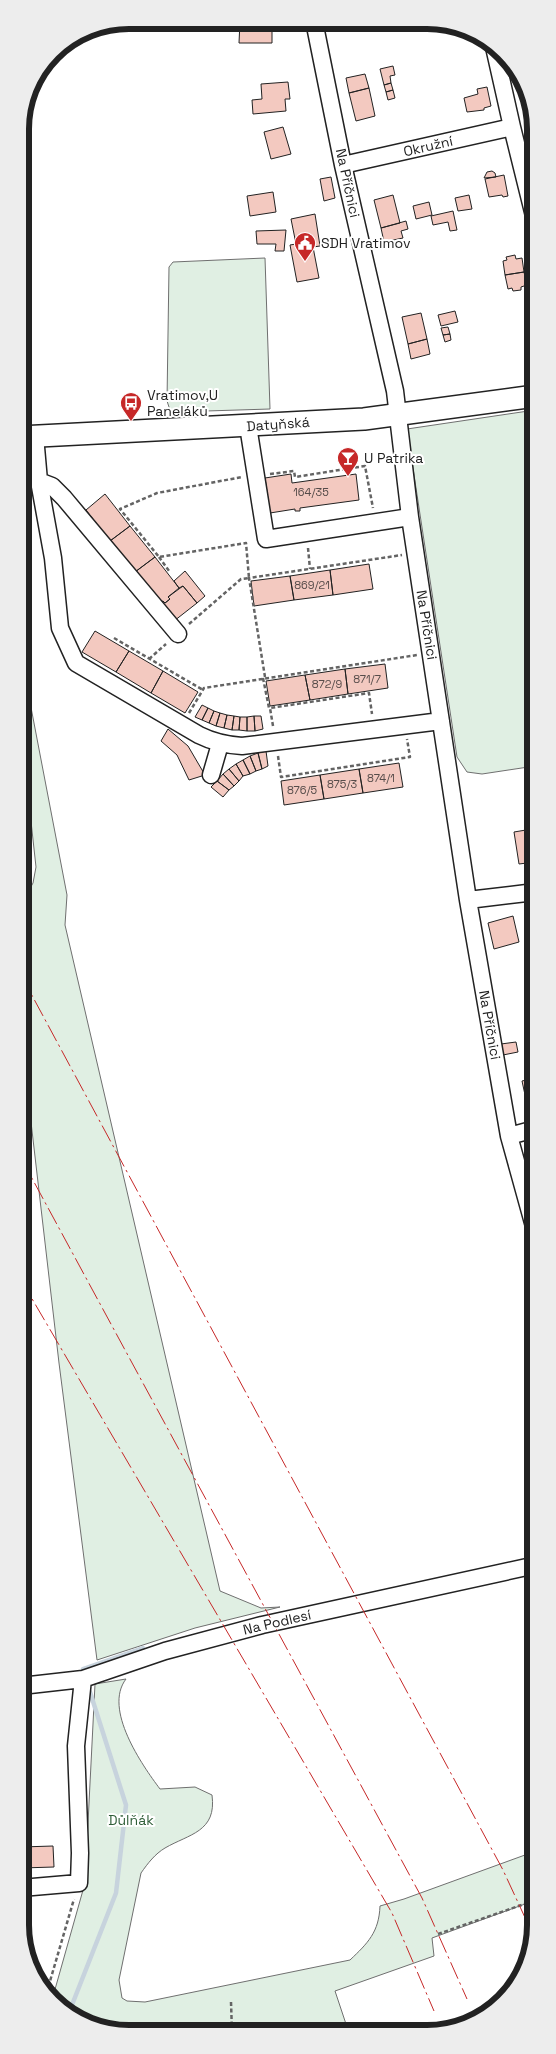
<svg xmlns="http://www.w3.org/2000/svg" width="556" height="2054" viewBox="0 0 556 2054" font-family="'Space Grotesk',sans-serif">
	<rect width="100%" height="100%" fill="#fff"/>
	<path fill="#e0efe3" stroke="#6f6f6f" d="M265 258 270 409 174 412 170 410 167 401 169 267 173 262Z
		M535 410V766L482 774 467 772 457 757 407 429Z
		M20 650 67 895 65 925 220 1591 261 1608 280 1607 195 1628 97 1660 59 1363 21 1036V905L33 883 36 867 20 721Z
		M126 1679C103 1709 142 1765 160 1789L195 1787 212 1795C217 1832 189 1834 165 1848 155 1854 148 1863 141 1873L119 1980 122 1998 127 2001 145 2002 350 1960C368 1943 379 1932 380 1906L404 1899 536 1851V1900L432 1938 434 1956 335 1991 349 2033 107 2032 52 2000 85 1883 95 1684Z"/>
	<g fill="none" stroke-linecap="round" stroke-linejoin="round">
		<path stroke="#c7d3dd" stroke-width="4.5" d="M83 1669 143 1648
			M70 2010 116 1893 126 1805 90 1692"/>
	</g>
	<path fill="#f3c9c0" stroke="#222" d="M240 21H270L269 29H272V43H239Z
		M393 66 395 75 390 76 391 83 384 85 380 69Z
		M365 74 369 88 349 93 346 78Z
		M288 82 290 99H285L286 111 253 114 252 100 262 99 261 84Z
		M391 83 393 90 386 92 384 85Z
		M487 87 491 106 484 108V110L467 112 464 98 478 94 477 89Z
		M369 88 375 116 356 121 349 93Z
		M393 90 395 98 388 100 386 92Z
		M283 127 291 154 271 159 264 132Z
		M492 171 495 173 496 177 484 178 487 172Z
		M504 175 508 196 503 197 502 195 489 197 485 179Z
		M331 177 335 198 324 201 320 179Z
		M273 192 276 212 250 216 247 196Z
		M393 195 400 223 381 228 374 200Z
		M469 195 472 209 458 211 455 198Z
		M429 202 432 215 416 219 413 206Z
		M453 211 457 230 450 231 448 222 433 225 431 216Z
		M315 214 320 246 313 247 319 278 297 282 290 245 296 244 291 219Z
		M406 221 408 229 401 231 403 238 384 242 381 228Z
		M286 230 284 251H275L276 244H257L256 231Z
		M515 255 516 259 522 258 524 272 505 275 503 261 507 260 506 257Z
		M524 272 527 285 521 287V290L513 291 512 288 508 289 505 275Z
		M455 311 458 322 441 326 438 315Z
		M421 313 427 339 408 344 402 317Z
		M448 327 450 334 443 335 441 328Z
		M450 334 451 340 445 342 443 335Z
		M427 339 430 354 411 359 408 344Z
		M291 474 292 483 356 474 359 500 300 508V511H295V509L270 513 265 478Z
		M105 494 130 526 110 541 86 510Z
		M130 526 155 557 135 572 110 541Z
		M155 557 179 588 168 597 170 599 165 603 163 601 160 603 135 572Z
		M369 564 373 589 333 595 330 570Z
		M330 570 333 595 294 600 290 576Z
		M185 571 205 596 197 603 183 586 179 588 174 581Z
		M290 576 294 600 254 606 251 581Z
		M183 586 197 603 174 621 160 603 163 601 165 603 170 599 168 597Z
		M95 631 129 651 116 672 82 652Z
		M129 651 163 671 151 693 116 672Z
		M385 664 388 688 348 694 345 669Z
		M345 669 348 694 310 700 305 675Z
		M163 671 198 692 185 713 151 693Z
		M305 675 310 700 270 706 266 681Z
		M202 705 208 708 202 720 195 717Z
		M208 708 214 711 209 723 202 720Z
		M214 711 220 713 216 726 209 723Z
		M220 713 227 715 224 728 216 726Z
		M227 715 234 716 232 730 224 728Z
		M234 716 240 717 239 730H232Z
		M254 716H261L263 729 255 731Z
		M254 716 255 731H247V717Z
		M240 717H247V731L239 730Z
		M168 729 188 746 205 775 189 780 177 755 161 741Z
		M266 751 268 766 262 769 258 753Z
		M258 753 262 769 256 771 250 756Z
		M250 756 256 771 250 774 243 760Z
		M243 760 250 774 243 776 236 764Z
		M399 763 403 787 363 793 359 769Z
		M236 764 243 776 239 781 229 769Z
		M229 769 239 781 234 786 223 774Z
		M359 769 363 793 324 799 320 775Z
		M223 774 234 786 229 790 217 781Z
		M320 775 324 799 284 805 281 781Z
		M217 781 229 790 223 797 211 787Z
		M526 830 528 842 535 841V862L519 864 514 832Z
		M533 913H535V936L532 937 530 923 535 922Z
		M513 916 519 942 494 949 488 923Z
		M516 1042 518 1052 503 1055 501 1044Z
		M535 1078V1102L527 1104 522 1081Z
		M53 1846 54 1867 21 1868V1847Z"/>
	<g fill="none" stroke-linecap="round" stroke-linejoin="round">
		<g stroke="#222" stroke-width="19">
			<path id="minor" d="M314 21 343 165 395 391 410 517 468 900 509 1136 535 1230
				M494 47 512 127 535 220
				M343 165 512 127
				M248 426 266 539 410 517
				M35 436 39 481 53 558 60 628 76 663 199 735C213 742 226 745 242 746L441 721
				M39 481 52 486 64 498 178 634
				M211 775 220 744
				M468 900 535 892
				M509 1136 535 1129
				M21 1686 83 1679 165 1651 262 1625 536 1565
				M21 1888 79 1883 80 1853 76 1746 83 1679"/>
		</g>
		<g stroke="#222" stroke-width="24">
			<path id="major" d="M20 437 364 419 535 396"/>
		</g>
		<path stroke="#646464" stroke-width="2.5" stroke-dasharray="4 2.5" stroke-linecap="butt" d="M270 474 294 471 295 477 365 466 373 508
			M308 548 310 569
			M159 557 169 571
			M189 624 241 579 249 578 246 543 159 557 120 509 157 493 242 477
			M114 638 203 690
			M149 659 166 644
			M265 677 249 578 402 555
			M263 678 269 708
			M189 713 204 688 417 655
			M273 726 270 708 369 693 372 714
			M278 756 281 777 410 757 407 739
			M438 1934 536 1900
			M45 1992 48 1988 74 1899
			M231 2002 232 2032"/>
		<use href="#minor" stroke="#fff" stroke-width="16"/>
		<use href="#major" stroke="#fff" stroke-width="21"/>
		<path stroke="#c62828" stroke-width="1" stroke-dasharray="18 4 2.5 4" stroke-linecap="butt" d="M21 975 503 1870 534 1937
			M21 1158 422 1898 467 1999
			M21 1280 392 1913 434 2011"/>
	</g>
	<defs>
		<g id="civic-pin" transform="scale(1.125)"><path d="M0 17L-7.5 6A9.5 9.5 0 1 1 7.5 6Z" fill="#c62828" stroke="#fff"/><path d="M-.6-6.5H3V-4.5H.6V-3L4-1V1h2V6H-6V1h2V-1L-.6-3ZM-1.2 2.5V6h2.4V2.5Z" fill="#fff"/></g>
		<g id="bus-pin" transform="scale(1.125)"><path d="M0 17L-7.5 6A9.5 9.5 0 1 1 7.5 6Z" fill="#c62828" stroke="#fff"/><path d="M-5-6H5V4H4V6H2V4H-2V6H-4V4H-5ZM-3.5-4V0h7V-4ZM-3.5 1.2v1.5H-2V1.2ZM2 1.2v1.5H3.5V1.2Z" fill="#fff"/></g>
		<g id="bar-pin" transform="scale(1.125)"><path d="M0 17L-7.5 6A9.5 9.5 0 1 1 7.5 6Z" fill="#c62828" stroke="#fff"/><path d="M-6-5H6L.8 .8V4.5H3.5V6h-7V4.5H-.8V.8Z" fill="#fff"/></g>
	</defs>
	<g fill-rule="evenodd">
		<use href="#civic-pin" x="305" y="243"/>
		<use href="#bus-pin" x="131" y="403"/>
		<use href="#bar-pin" x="348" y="458"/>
	</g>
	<g text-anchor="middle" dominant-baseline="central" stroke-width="4" stroke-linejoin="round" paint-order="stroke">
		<g font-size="11" fill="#564c4a">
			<text x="311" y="492">164/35</text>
			<text x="312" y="585">869/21</text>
			<text x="367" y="679">871/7</text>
			<text x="327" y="684">872/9</text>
			<text x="381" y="778">874/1</text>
			<text x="342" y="784">875/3</text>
			<text x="302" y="790">876/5</text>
		</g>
		<g font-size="14" fill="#222" stroke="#fff">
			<text transform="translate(428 146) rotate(-13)">Okružní</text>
			<text transform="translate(348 183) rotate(78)">Na Příčnici</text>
			<text transform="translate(278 424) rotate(-4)">Datyňská</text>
			<text transform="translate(427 625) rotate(81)">Na Příčnici</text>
			<text transform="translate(490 1025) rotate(80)">Na Příčnici</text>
			<text transform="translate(277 1622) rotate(-13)">Na Podlesí</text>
		</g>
		<g font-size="14" fill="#222" stroke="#fff" text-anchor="start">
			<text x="321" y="243">SDH Vratimov</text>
			<text x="147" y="395">Vratimov,U<tspan x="147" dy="16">Paneláků</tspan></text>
			<text x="364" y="458">U Patrika</text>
		</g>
		<g font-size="14" fill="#2f5e38" stroke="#fff">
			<text x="131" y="1820">Důlňák</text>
		</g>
	</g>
	<path d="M0 0H556V2054H0ZM129 29H427A100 100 0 0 1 527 129V1925A100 100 0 0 1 427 2025H129A100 100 0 0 1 29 1925V129A100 100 0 0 1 129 29Z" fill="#ededed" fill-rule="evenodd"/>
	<path fill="none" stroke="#222" stroke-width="6" d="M129 29H427A100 100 0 0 1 527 129V1925A100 100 0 0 1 427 2025H129A100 100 0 0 1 29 1925V129A100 100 0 0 1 129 29Z"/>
</svg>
